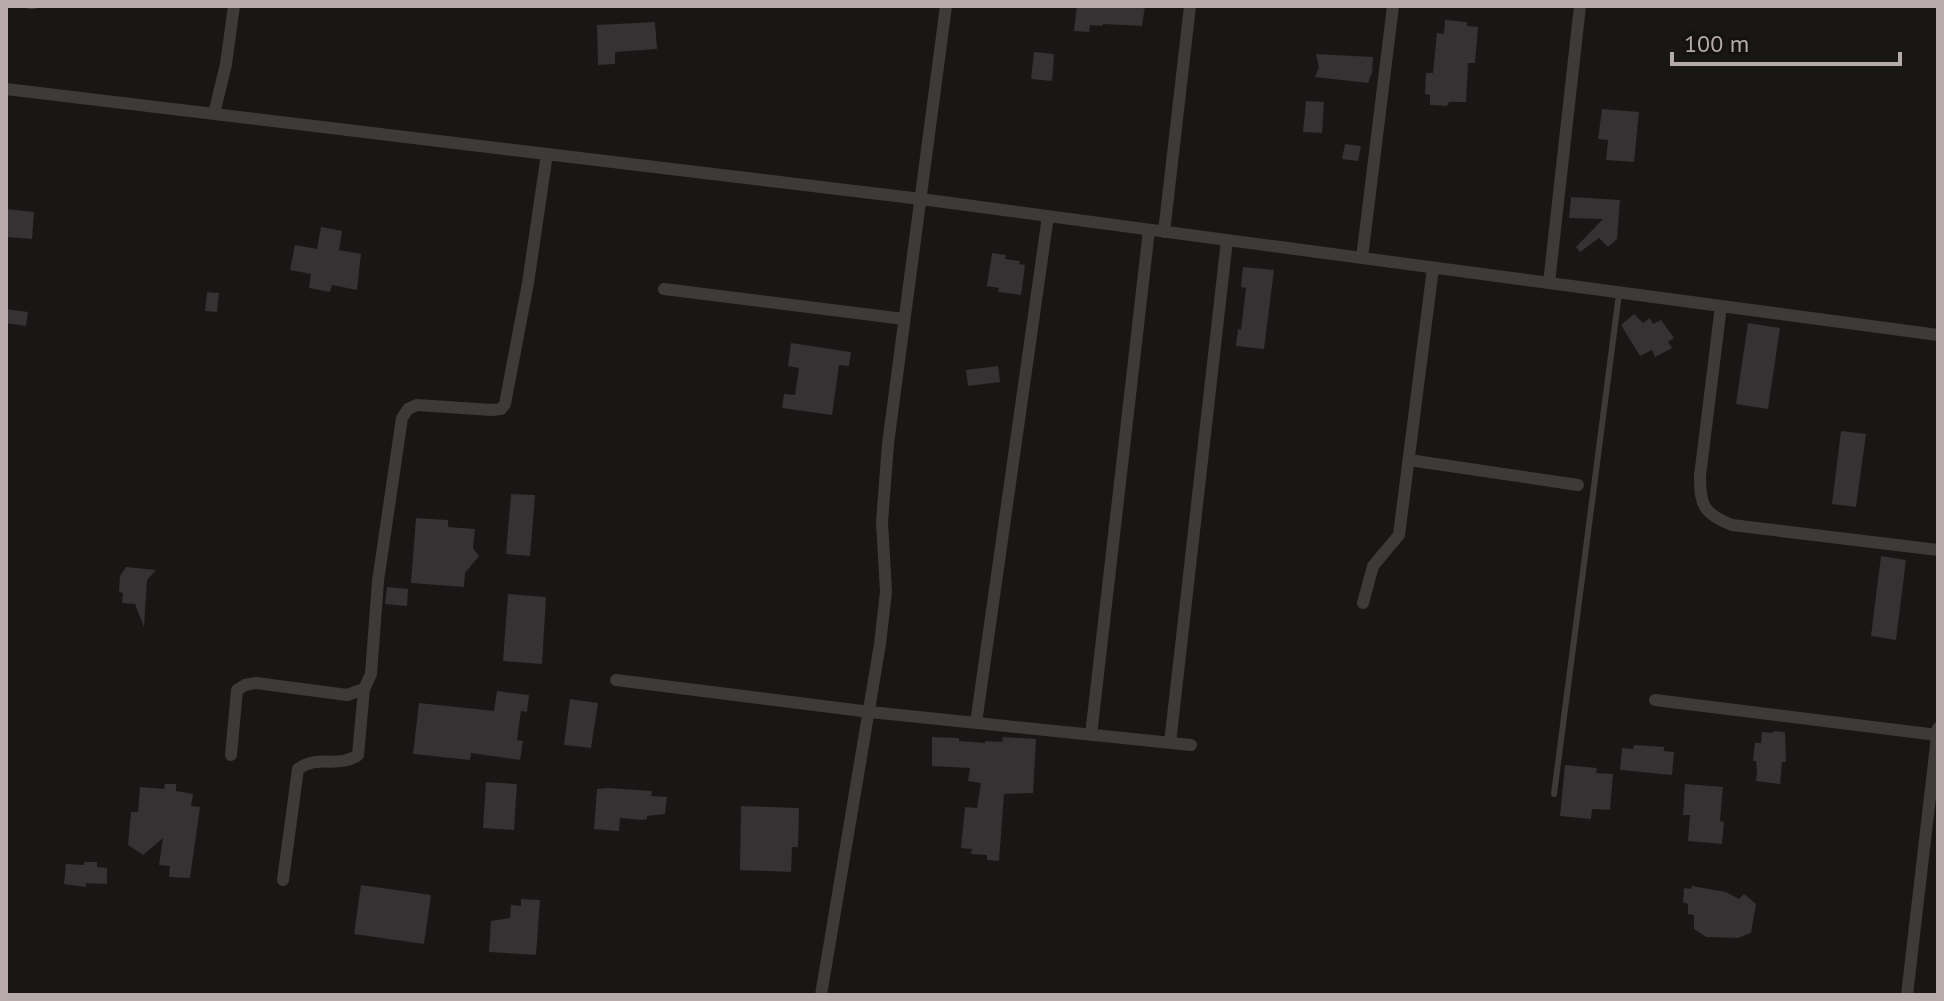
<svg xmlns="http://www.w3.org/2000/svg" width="1944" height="1001" viewBox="0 0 1944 1001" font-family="'PT Sans',sans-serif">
	<rect width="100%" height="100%" fill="#181716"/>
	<path fill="#343232" d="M1077 6H1145L1142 26 1103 24 1102 26 1090 25 1089 32 1074 31Z
		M1445 20 1467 22V26L1478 27 1475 63H1468L1466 102H1449L1447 106 1430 105V95L1425 94 1426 73H1433L1437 33 1444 34Z
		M655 22 657 49 615 52V64L598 65 597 25Z
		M1034 52 1054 54 1052 81 1031 79Z
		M1316 54 1373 57 1372 73 1368 83 1315 77 1319 67Z
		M1306 101 1324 102 1322 133 1303 132Z
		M1602 109 1639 112 1634 162 1606 160 1608 140 1598 139Z
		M1345 144 1361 146 1358 161 1342 159Z
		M1571 197 1620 200 1617 239 1608 247 1599 238 1580 252 1576 247 1603 219 1569 218Z
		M6 209 34 212 32 239 6 237Z
		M321 227 342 231 339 250 361 254 357 290 332 285 330 292 309 288 311 274 290 270 295 245 317 249Z
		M992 253 1006 255 1005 259 1020 261 1019 264 1025 265 1021 295 998 292 999 288 987 286Z
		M1243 267 1274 270 1264 349 1236 346 1238 329 1241 330 1246 288 1241 287Z
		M207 292 219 293 217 312 205 311Z
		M6 309 28 312 26 326 6 323Z
		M1634 314 1643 323 1650 318 1653 324 1661 320 1674 338 1668 342 1672 348 1655 357 1652 350 1640 356 1621 325Z
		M1748 323 1780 328 1768 409 1736 404Z
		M791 343 851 352 849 366 839 365 832 415 782 408 784 394 795 395 799 368 788 366Z
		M998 366 1000 382 968 386 966 370Z
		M1841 431 1866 434 1856 507 1832 504Z
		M511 494 535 495 530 556 506 554Z
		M416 518 448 520V527L475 529 473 548 479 556 465 573 464 587 411 583Z
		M1881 556 1906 560 1896 640 1871 636Z
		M126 567 156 570 147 580 144 627 135 604 122 603 123 593 119 592 120 576Z
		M387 587 408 589 407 606 385 604Z
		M508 594 546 597 542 664 503 661Z
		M497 691 529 695 527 712 521 711 517 740 523 741 520 760 471 753 470 760 413 754 419 703 494 711Z
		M570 699 598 703 591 748 564 745Z
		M1773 731 1785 732 1786 762H1782L1780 784 1756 781 1757 771 1756 761H1753L1755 743H1761L1762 732 1773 733Z
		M932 737 959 738V741L985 743V741L1002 742 1003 737 1036 739 1033 793 1004 794 999 861 987 860V855L971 854 972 849 961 848 965 807 977 808 981 783 968 781 970 768 932 766Z
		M1634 745 1664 747V751L1674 752 1672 775 1620 770 1622 748 1633 749Z
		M1565 765 1597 768 1596 773 1613 774 1610 810 1592 809 1591 819 1560 816Z
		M486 782 517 784 514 830 483 828Z
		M165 784H176V791L193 794 191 806 200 807 190 878 169 877 170 866 159 865 163 838 143 855 128 845 131 812H138L140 787 164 789Z
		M1685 784 1723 787 1720 821 1724 822 1722 844 1688 841 1690 815H1683Z
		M608 788 652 791 651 796 667 797 665 814 647 816V819L643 820 620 818 619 831 594 829 597 789Z
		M741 806 799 808 798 847H792L791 872 740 870Z
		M84 862H97V867L107 868V884L86 883V887L64 884 66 864 84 865Z
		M361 885 431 895 424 944 354 934Z
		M1692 886 1726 892 1739 899 1744 894 1756 904 1751 933 1738 938 1706 937 1694 929V915L1688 914V904L1683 902 1684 888 1691 889Z
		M521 899 540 900 536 955 489 952 491 921 510 918 511 905 521 906Z"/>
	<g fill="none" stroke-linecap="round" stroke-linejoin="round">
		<path stroke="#3f3a3a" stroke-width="6" d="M29 6H34
			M1554 794 1619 294"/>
		<path stroke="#3f3a3a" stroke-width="12" d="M6 89 921 199 1938 335
			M214 114 226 64 234 6
			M1164 232 1190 6
			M1362 258 1393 6
			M1549 283 1580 6
			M664 289 904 319
			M1721 306 1700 476C1700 506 1704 514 1732 525L1938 550
			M1409 460 1578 485
			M1363 603 1373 566 1399 535 1433 268
			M616 680 870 712 1191 745
			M1655 700 1937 735
			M976 723 1048 216
			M1091 735 1149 230
			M1170 743 1227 240
			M231 755 237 690 245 685 256 683 347 695 364 689 371 674 378 581 402 418 408 409 417 405 492 410 501 409 505 404 528 283 547 154
			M283 880 298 769C318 754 338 769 358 755L364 689
			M821 995 880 644 886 592 882 522 888 444 946 6
			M1907 995 1938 728"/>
	</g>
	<rect width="1944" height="1001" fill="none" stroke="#b7aaaa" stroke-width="16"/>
	<path d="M1672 52v12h228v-12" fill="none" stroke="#b7aaaa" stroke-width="4"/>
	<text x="1684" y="52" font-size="24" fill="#b7aaaa" stroke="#131211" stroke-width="6" paint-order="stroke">100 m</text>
</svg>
